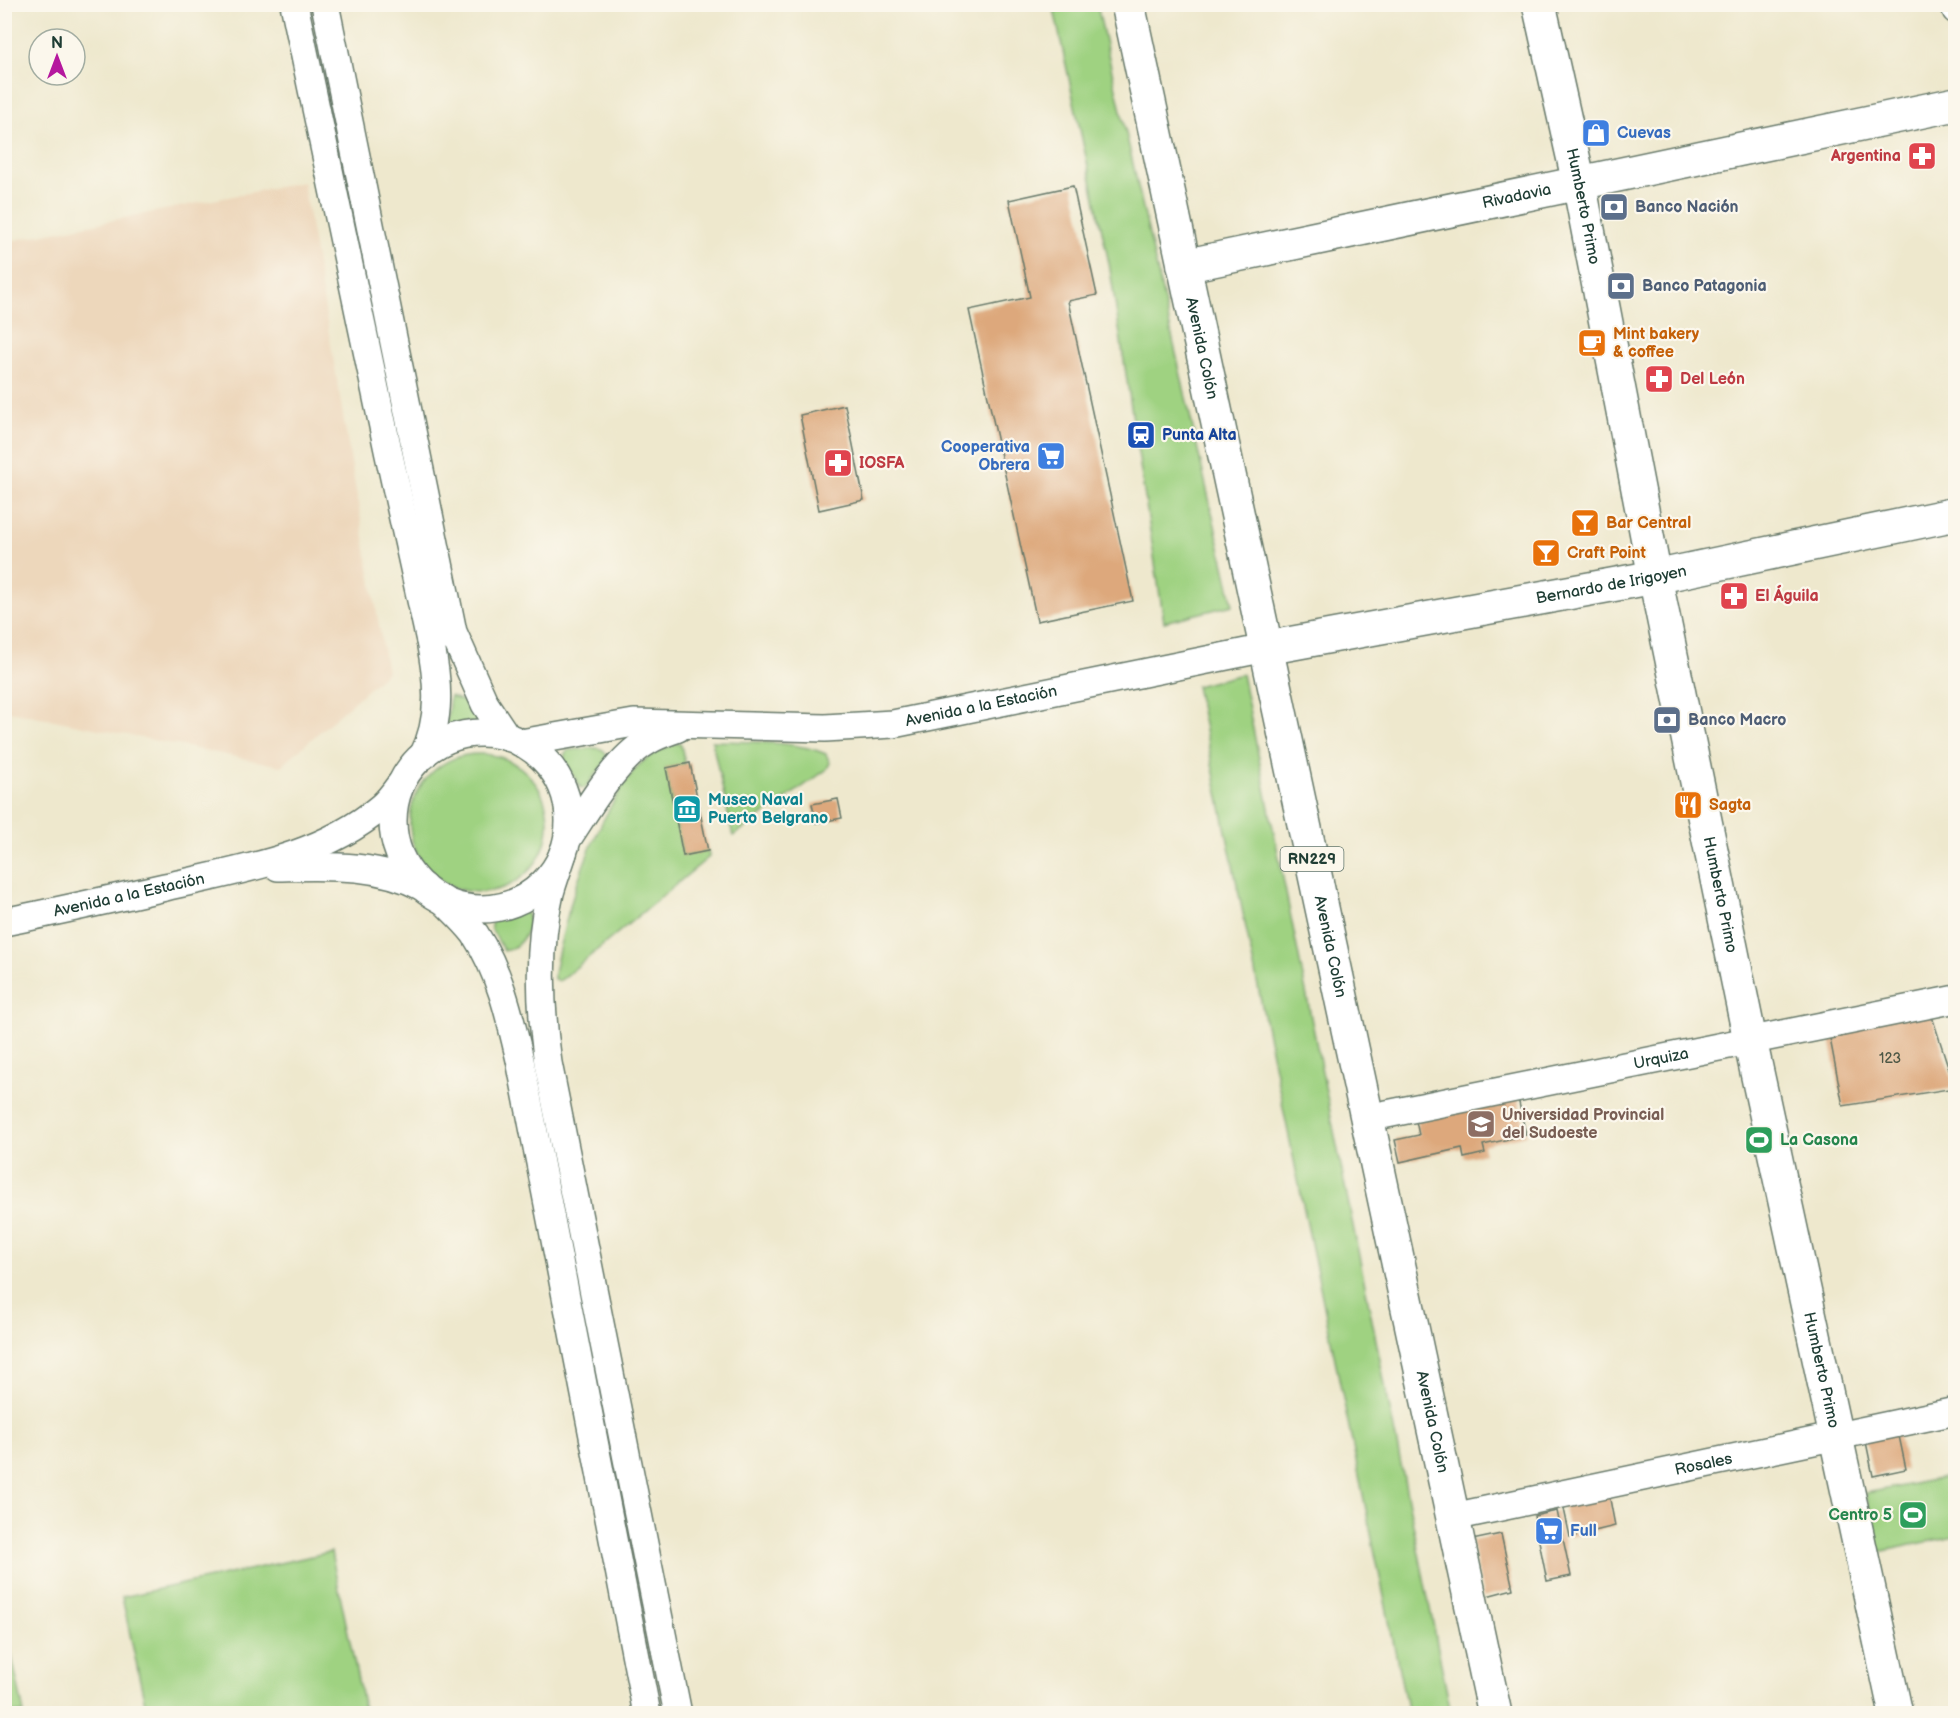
<svg xmlns="http://www.w3.org/2000/svg" width="1960" height="1718" viewBox="0 0 1960 1718" font-family="'Balsamiq Sans',sans-serif">
	<rect width="100%" height="100%" fill="#fbf7ec"/>
	<filter id="ink" filterUnits="userSpaceOnUse"><feTurbulence type="fractalNoise" baseFrequency=".0167" numOctaves="2"/><feDisplacementMap in="SourceGraphic" scale="12" xChannelSelector="R" yChannelSelector="G"/><feConvolveMatrix kernelMatrix="1 2 1 2 8 2 1 2 1" color-interpolation-filters="sRGB"/></filter>
	<filter id="wash" filterUnits="userSpaceOnUse"><feTurbulence type="fractalNoise" baseFrequency=".008" numOctaves="4" result="noise"/><feDisplacementMap in="SourceGraphic" scale="24" xChannelSelector="R" yChannelSelector="G"/><feGaussianBlur stdDeviation="1.35" result="paint"/><feColorMatrix in="noise" values="0 0 0 0 0 0 0 0 0 0 0 0 0 0 0 0 0 1.4 0 .05"/><feComposite in="paint" operator="in"/></filter>
	<g filter="url(#wash)">
		<rect width="100%" height="100%" fill="#eee8cd"/>
		<path fill="#edd7bb" d="M303 182 387 672 281 766 5 710V242Z"/>
		<path fill="#9fd281" stroke="#5f885a" stroke-width="1.5" d="M1053 5H1097L1233 605 1164 622 1109 263Z
			M1242 674 1451 1713H1408L1196 686Z
			M450 696 473 705 481 720 480 724 448 730 446 729Z
			M712 741C746 742 795 740 826 754L830 763 826 770 733 836Z
			M678 743 681 745 685 764 666 768 683 856 708 851 709 857 562 979 558 981 554 979V973C566 914 582 856 612 804 620 791 627 777 638 766 649 755 663 748 678 743Z
			M595 748C603 748 607 752 607 760L585 788H581L564 760 565 753 569 750Z
			M410 823a69 69 0 1 1 138 0a69 69 0 1 1-138 0Z
			M522 912H526C535 927 520 948 504 951L491 928V923C498 917 512 916 522 912Z
			M1955 1476V1536L1878 1552 1866 1493Z
			M331 1552 365 1713H147L122 1597Z
			M5 1625 24 1713H5Z"/>
		<g id="blocks">
			<path fill="#dda87b" d="M1073 186 1097 295 1068 301 1133 601 1037 621 969 310 1030 297 1009 200Z
				M845 405 864 500 819 510 800 415Z
				M690 763 708 851 683 856 666 768Z
				M838 799 842 818 816 823 812 804Z
				M1929 1007 1955 1088 1843 1106 1828 1028Z
				M1518 1098 1526 1135 1483 1145 1485 1153 1464 1158 1462 1148 1400 1162 1395 1140 1419 1135 1416 1121Z
				M1898 1431 1906 1469 1873 1476 1865 1437Z
				M1609 1494 1615 1526 1570 1537 1563 1504Z
				M1557 1511 1571 1576 1547 1581 1534 1516Z
				M1501 1534 1513 1589 1483 1597 1472 1540Z"/>
		</g>
	</g>
	<g filter="url(#ink)">
		<use href="#blocks" fill-opacity="0" stroke="#67796a" stroke-width="1.5"/>
		<g fill="none" stroke-linecap="round" stroke-linejoin="round">
			<g stroke="#67796a" stroke-width="30">
				<g id="minor">
					<path d="M294 4 389 455 430 641"/>
					<path d="M325 4 453 632 485 704 507 737"/>
					<path d="M1954 4 1956 10"/>
					<circle cx="481" cy="821" r="88"/>
					<path id="s1" d="M521 743 634 723 825 728 893 724 1266 648"/>
					<path d="M423 756C442 719 438 680 430 641L446 635"/>
					<path d="M568 838C588 808 616 759 648 741 657 735 668 732 678 728"/>
					<path d="M563 853C559 866 554 879 550 893 537 948 540 1007 548 1063L678 1714"/>
					<path d="M278 867C327 866 378 863 423 887"/>
					<path d="M443 900C454 911 466 922 475 934 500 972 510 1017 520 1060L647 1714"/>
					<path id="s2" d="M4 922C58 911 112 899 165 887 239 870 321 858 381 807 388 801 394 793 399 786"/>
					<path id="s3" d="M1367 1118 1956 999"/>
					<path id="s4" d="M1453 1517 1956 1411"/>
				</g>
			</g>
			<g stroke="#67796a" stroke-width="36">
				<g id="major">
					<path id="s5" d="M1128 4 1495 1714"/>
					<path id="s6" d="M1539 4 1579 183 1655 577 1750 1040 1896 1714"/>
					<path id="s7" d="M1184 266 1956 104"/>
					<path id="s8" d="M1266 648 1655 577 1956 514"/>
				</g>
			</g>
			<use href="#minor" stroke="#fff" stroke-width="27"/>
			<use href="#major" stroke="#fff" stroke-width="33"/>
		</g>
	</g>
	<defs>
		<g id="shop-square" transform="scale(1.5)"><rect x="-9" y="-9" width="18" height="18" rx="4" fill="#3f7fe0" stroke="#fbf7ec"/><path d="M-5-2.5h2.3a2.7 3.5 0 0 1 5.4 0H5L5.5 6h-11ZM-1.5-2.5h3a1.5 2.3 0 0 0-3 0Z" fill="#fff"/></g>
		<g id="pharmacy-square" transform="scale(1.5)"><rect x="-9" y="-9" width="18" height="18" rx="4" fill="#e0444e" stroke="#fbf7ec"/><path d="M-2-6h4v4h4v4h-4v4h-4v-4h-4v-4h4Z" fill="#fff"/></g>
		<g id="bank-square" transform="scale(1.5)"><rect x="-9" y="-9" width="18" height="18" rx="4" fill="#5c6f8a" stroke="#fbf7ec"/><path d="M-6-4H6V4H-6ZM0-2.3a2.3 2.3 0 1 0 0 4.6a2.3 2.3 0 1 0 0-4.6Z" fill="#fff"/></g>
		<g id="cafe-square" transform="scale(1.5)"><rect x="-9" y="-9" width="18" height="18" rx="4" fill="#e8710a" stroke="#fbf7ec"/><path d="M-5.5-4.5H6V0H3Q3 3.5 0 3.5H-2.5Q-5.5 3.5-5.5 0ZM3-3.2v2h1.7v-2ZM-6 4.5H4V6H-6Z" fill="#fff"/></g>
		<g id="station-square" transform="scale(1.5)"><rect x="-9" y="-9" width="18" height="18" rx="4" fill="#1a4fb4" stroke="#fbf7ec"/><path d="M-3-6H3Q5-6 5-4V2Q5 4 3 4L4.5 6H3L1.5 4h-3L-3 6H-4.5L-3 4Q-5 4-5 2V-4Q-5-6-3-6ZM-3.5-4v3h7v-3ZM-3.5 1v1.5H-2V1ZM2 1v1.5H3.5V1Z" fill="#fff"/></g>
		<g id="supermarket-square" transform="scale(1.5)"><rect x="-9" y="-9" width="18" height="18" rx="4" fill="#3f7fe0" stroke="#fbf7ec"/><path d="M-6-5.5h2.5l.6 2H6L4.5 2H-2.5L-4.4-4H-6ZM-1.5 3.2a1.3 1.3 0 1 0 .1 0ZM3 3.2a1.3 1.3 0 1 0 .1 0Z" fill="#fff"/></g>
		<g id="bar-square" transform="scale(1.5)"><rect x="-9" y="-9" width="18" height="18" rx="4" fill="#e8710a" stroke="#fbf7ec"/><path d="M-6-5H6L.8 .8V4.5H3.5V6h-7V4.5H-.8V.8Z" fill="#fff"/></g>
		<g id="restaurant-square" transform="scale(1.5)"><rect x="-9" y="-9" width="18" height="18" rx="4" fill="#e8710a" stroke="#fbf7ec"/><path d="M-5-6h1v4h1v-4h1v4h1v-4h1v5L-1.5 .5V6h-2V.5L-5-1ZM5-6V6H3V1.5H1.5Q1.5-4 5-6Z" fill="#fff"/></g>
		<g id="museum-square" transform="scale(1.5)"><rect x="-9" y="-9" width="18" height="18" rx="4" fill="#0f9aa8" stroke="#fbf7ec"/><path d="M0-6L6-3V-2H-6V-3ZM-5-1h2V3h-2ZM-1-1h2V3h-2ZM3-1h2V3H3ZM-6 4H6V6H-6Z" fill="#fff"/></g>
		<g id="university-square" transform="scale(1.5)"><rect x="-9" y="-9" width="18" height="18" rx="4" fill="#8d6e63" stroke="#fbf7ec"/><path d="M0-5L7-2L0 1L-7-2ZM-4 1L0 2.5L4 1V4Q0 6-4 4Z" fill="#fff"/></g>
		<g id="stadium-square" transform="scale(1.5)"><rect x="-9" y="-9" width="18" height="18" rx="4" fill="#2e9e5b" stroke="#fbf7ec"/><path d="M0-5a6.5 5 0 1 0 0 10a6.5 5 0 1 0 0-10ZM-3.5-1.8h7v3.6h-7Z" fill="#fff"/></g>
	</defs>
	<g fill-rule="evenodd">
		<use href="#shop-square" x="1596" y="133"/>
		<use href="#pharmacy-square" x="1922" y="156"/>
		<use href="#bank-square" x="1614" y="207"/>
		<use href="#bank-square" x="1621" y="286"/>
		<use href="#cafe-square" x="1592" y="343"/>
		<use href="#pharmacy-square" x="1659" y="379"/>
		<use href="#station-square" x="1141" y="435"/>
		<use href="#supermarket-square" x="1051" y="456"/>
		<use href="#pharmacy-square" x="838" y="463"/>
		<use href="#bar-square" x="1585" y="523"/>
		<use href="#bar-square" x="1546" y="553"/>
		<use href="#pharmacy-square" x="1734" y="596"/>
		<use href="#bank-square" x="1667" y="720"/>
		<use href="#restaurant-square" x="1688" y="805"/>
		<use href="#museum-square" x="687" y="809"/>
		<use href="#university-square" x="1481" y="1124"/>
		<use href="#stadium-square" x="1759" y="1140"/>
		<use href="#stadium-square" x="1913" y="1515"/>
		<use href="#supermarket-square" x="1549" y="1531"/>
	</g>
	<g text-anchor="middle" dominant-baseline="central" stroke-width="4.5" stroke-linejoin="round" paint-order="stroke">
		<g font-size="14" fill="#4e5846">
			<text x="1890" y="1058">123</text>
		</g>
		<rect fill="#fbf7ec" stroke="#61756b" stroke-width="1.5" x="1280.5" y="847" width="63" height="24" rx="4.5"/>
		<g font-size="15" font-weight="bold" fill="#1f3d34">
			<text x="1312" y="859">RN229</text>
		</g>
		<g font-size="16" font-weight="bold" fill="#366cbe" stroke="#fbf7ec" text-anchor="start">
			<text x="1617" y="133">Cuevas</text>
			<text x="1030" y="447" text-anchor="end">Cooperativa<tspan x="1030" dy="18">Obrera</tspan></text>
			<text x="1570" y="1531">Full</text>
		</g>
		<g font-size="16" font-weight="bold" fill="#be3a42" stroke="#fbf7ec" text-anchor="start">
			<text x="1901" y="156" text-anchor="end">Argentina</text>
			<text x="1680" y="379">Del León</text>
			<text x="859" y="463">IOSFA</text>
			<text x="1755" y="596">El Águila</text>
		</g>
		<g font-size="16" fill="#1f3d34" stroke="#fbf7ec">
			<text stroke="none"><textPath href="#s7" startOffset="340">Rivadavia</textPath></text>
			<text stroke="none"><textPath href="#s6" startOffset="207">Humberto Primo</textPath></text>
			<text stroke="none"><textPath href="#s5" startOffset="352">Avenida Colón</textPath></text>
			<text stroke="none"><textPath href="#s8" startOffset="351">Bernardo de Irigoyen</textPath></text>
			<text stroke="none"><textPath href="#s1" startOffset="464">Avenida a la Estación</textPath></text>
			<text stroke="none"><textPath href="#s2" startOffset="128">Avenida a la Estación</textPath></text>
			<text stroke="none"><textPath href="#s6" startOffset="909">Humberto Primo</textPath></text>
			<text stroke="none"><textPath href="#s5" startOffset="964">Avenida Colón</textPath></text>
			<text stroke="none"><textPath href="#s3" startOffset="300">Urquiza</textPath></text>
			<text stroke="none"><textPath href="#s6" startOffset="1395">Humberto Primo</textPath></text>
			<text stroke="none"><textPath href="#s5" startOffset="1450">Avenida Colón</textPath></text>
			<text stroke="none"><textPath href="#s4" startOffset="256">Rosales</textPath></text>
		</g>
		<g font-size="16" font-weight="bold" fill="#4e5e75" stroke="#fbf7ec" text-anchor="start">
			<text x="1635" y="207">Banco Nación</text>
			<text x="1642" y="286">Banco Patagonia</text>
			<text x="1688" y="720">Banco Macro</text>
		</g>
		<g font-size="16" font-weight="bold" fill="#c56008" stroke="#fbf7ec" text-anchor="start">
			<text x="1613" y="334">Mint bakery<tspan x="1613" dy="18">&amp; coffee</tspan></text>
			<text x="1606" y="523">Bar Central</text>
			<text x="1567" y="553">Craft Point</text>
			<text x="1709" y="805">Sagta</text>
		</g>
		<g font-size="16" font-weight="bold" fill="#164399" stroke="#fbf7ec" text-anchor="start">
			<text x="1162" y="435">Punta Alta</text>
		</g>
		<g font-size="16" font-weight="bold" fill="#0d838f" stroke="#fbf7ec" text-anchor="start">
			<text x="708" y="800">Museo Naval<tspan x="708" dy="18">Puerto Belgrano</tspan></text>
		</g>
		<g font-size="16" font-weight="bold" fill="#785e54" stroke="#fbf7ec" text-anchor="start">
			<text x="1502" y="1115">Universidad Provincial<tspan x="1502" dy="18">del Sudoeste</tspan></text>
		</g>
		<g font-size="16" font-weight="bold" fill="#27864d" stroke="#fbf7ec" text-anchor="start">
			<text x="1780" y="1140">La Casona</text>
			<text x="1892" y="1515" text-anchor="end">Centro 5</text>
		</g>
	</g>
	<rect width="1960" height="1718" fill="none" stroke="#fbf7ec" stroke-width="24"/>
	<g transform="translate(57 57)"><circle r="28" fill="#fbf7ec" stroke="#a3ada2" stroke-width="1.5"/>
	<path d="M0-4.5L10 22L0 15L-10 22Z" fill="#b5179e"/>
	<text y="-9" font-size="16" font-weight="bold" text-anchor="middle" fill="#1f3d34">N</text>
	</g>
</svg>
